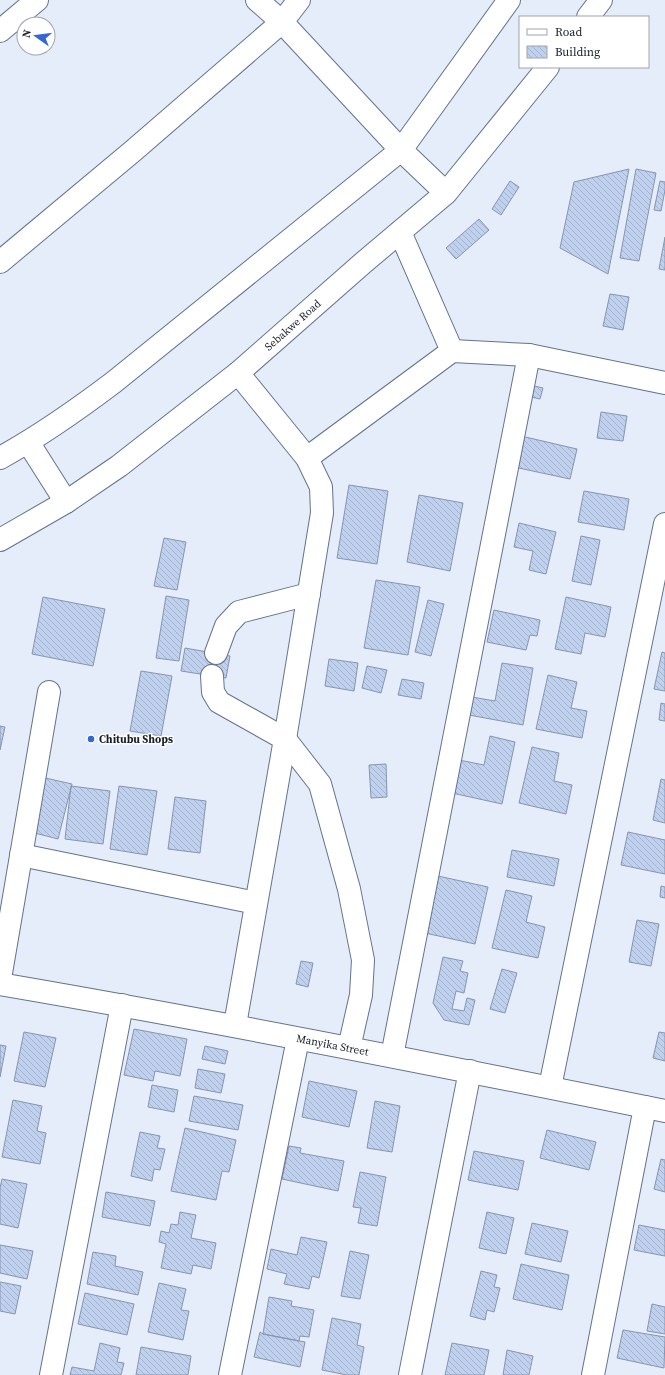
<svg xmlns="http://www.w3.org/2000/svg" width="665" height="1375" viewBox="0 0 665 1375" font-family="'Source Serif 4',serif">
	<defs>
		<pattern id="building-back-hatch" width="6" height="6" patternUnits="userSpaceOnUse"><rect width="6" height="6" fill="#c0d1f0"/><path d="M-1 5l2 2M0 0l6 6M5-1l2 2" fill="none" stroke="#a4b3ce"/></pattern>
	</defs>
	<rect width="100%" height="100%" fill="#e6edfa"/>
	<path fill="url(#building-back-hatch)" stroke="#8594b0" d="M629 169 608 274 560 248 574 182Z
		M636 169 656 173 639 261 620 258Z
		M510 181 519 187 501 215 492 209Z
		M660 181 665 182V190L661 211 654 210Z
		M479 219 489 230 456 259 446 248Z
		M665 237V270L659 269Z
		M610 294 629 297 623 330 603 326Z
		M530 385 543 388 540 399 527 396Z
		M601 412 627 416 623 441 597 438Z
		M521 436 577 449 570 479 514 467Z
		M349 485 388 491 377 564 337 558Z
		M584 491 629 499 624 530 578 522Z
		M419 495 463 503 450 571 407 562Z
		M519 523 556 532 546 574 529 570 533 551 514 547Z
		M581 536 600 540 591 585 572 581Z
		M164 538 186 542 177 590 154 586Z
		M376 580 420 587 408 655 364 648Z
		M166 596 189 600 179 661 156 658Z
		M43 597 105 609 93 666 32 654Z
		M566 597 611 607 605 637 585 633 581 654 555 649Z
		M428 600 444 604 431 656 415 652Z
		M494 610 540 620 537 636 530 635 526 650 487 642Z
		M185 648 230 656 226 678 181 671Z
		M662 652 665 653V691L654 689Z
		M329 659 358 663 354 691 325 686Z
		M502 663 533 668 523 725 469 715 472 697 495 701Z
		M367 666 387 670 381 693 362 688Z
		M141 671 172 676 161 736 130 731Z
		M548 675 577 682 571 708 587 711 582 738 536 729Z
		M402 679 424 683 421 699 398 695Z
		M661 703 665 704V721L659 720Z
		M0 726 5 727 0 750Z
		M490 736 515 742 502 804 452 793 459 760 484 765Z
		M532 747 559 753 554 781 572 785 566 814 519 803Z
		M386 764 387 797 371 798 369 765Z
		M41 777 72 784 58 839 27 831Z
		M661 779 665 780V823L653 820Z
		M71 786 110 791 103 844 65 839Z
		M119 786 157 791 147 855 110 849Z
		M175 797 206 801 200 853 168 849Z
		M628 832 665 840V874L621 865Z
		M512 850 559 859 554 886 507 877Z
		M438 876 488 887 475 944 425 933Z
		M661 886 665 887V898L660 897Z
		M506 890 532 896 526 922 545 927 538 958 492 948Z
		M637 920 659 924 651 966 629 962Z
		M443 957 463 961 460 971 468 973 464 993 456 991 452 1009 464 1011 467 998 475 1000 469 1025 444 1020 433 1003Z
		M301 961 313 963 308 987 296 984Z
		M502 969 517 973 505 1013 490 1009Z
		M134 1029 187 1039 180 1076 155 1071 153 1081 124 1075Z
		M24 1032 56 1038 45 1087 14 1081Z
		M659 1032 665 1033V1061L653 1058Z
		M0 1045 6 1046 0 1077Z
		M205 1046 228 1051 225 1064 202 1059Z
		M198 1069 225 1074 221 1093 195 1088Z
		M309 1081 357 1091 349 1127 302 1117Z
		M152 1085 178 1090 174 1112 148 1107Z
		M194 1096 243 1105 238 1130 189 1121Z
		M13 1100 42 1106 37 1131 46 1133 40 1164 2 1157Z
		M375 1101 400 1106 392 1152 367 1148Z
		M185 1128 236 1140 229 1172 222 1171 216 1200 171 1191Z
		M547 1130 596 1142 589 1170 540 1158Z
		M140 1132 160 1136 157 1148 165 1149 160 1170 154 1169 152 1181 131 1176Z
		M289 1146 301 1148 300 1153 344 1161 338 1191 282 1179Z
		M474 1151 524 1161 518 1190 468 1180Z
		M661 1159 665 1160V1192L654 1189Z
		M360 1172 386 1177 377 1226 358 1223 361 1208 353 1207Z
		M2 1179 27 1184 18 1228 0 1224V1188Z
		M106 1192 155 1201 150 1226 102 1217Z
		M180 1212 196 1215 191 1238 216 1243 211 1269 193 1265 191 1274 161 1268 166 1244 159 1242 161 1231 169 1233 171 1224 178 1225Z
		M487 1212 514 1218 506 1254 479 1248Z
		M532 1223 568 1231 561 1262 525 1254Z
		M639 1225 665 1230V1256L634 1250Z
		M301 1237 327 1242 319 1278 312 1276 309 1289 284 1284 287 1274 267 1269 271 1249 297 1255Z
		M0 1245 33 1251 27 1279 0 1273Z
		M350 1251 369 1255 360 1299 341 1296Z
		M93 1252 116 1256 115 1266 143 1272 138 1295 87 1284Z
		M521 1264 569 1275 562 1310 513 1299Z
		M481 1271 497 1275 494 1287 500 1288 494 1312 487 1310 485 1320 470 1316Z
		M0 1282 21 1286 15 1314 0 1311Z
		M159 1283 186 1289 181 1310 189 1311 183 1340 148 1332Z
		M85 1293 134 1304 127 1335 78 1324Z
		M269 1297 292 1301 291 1306 314 1310 309 1337 300 1336 299 1341 263 1334Z
		M652 1304 665 1307V1334L647 1331Z
		M332 1318 361 1324 357 1345 364 1347 359 1375H347L322 1370Z
		M623 1330 665 1337 664 1368 617 1358Z
		M260 1332 263 1334 305 1342 300 1367 254 1357Z
		M100 1343 120 1348 117 1362 124 1363 121 1375H70L72 1367 94 1371Z
		M452 1343 489 1350 484 1375H445Z
		M141 1347 191 1356 188 1375H136Z
		M507 1350 533 1356 529 1375H503Z"/>
	<g fill="none" stroke-linecap="round" stroke-linejoin="round">
		<g stroke="#64728d" stroke-width="24">
			<g id="minor">
				<path d="M257 0 282 22 401 150 446 193"/>
				<path d="M588 17 601 0"/>
				<path d="M0 31 37 0"/>
				<path d="M400 232 452 351"/>
				<path d="M0 262 133 151 282 22 299 0"/>
				<path d="M28 442 66 502"/>
				<path d="M0 458C40 436 77 410 114 382L401 150 509 0"/>
				<path d="M307 458 452 351 529 355 665 383"/>
				<path id="s1" d="M0 540 66 502 119 466 238 373 363 263 446 193 548 67"/>
				<path d="M216 653 226 626 239 612 309 594"/>
				<path d="M212 676 213 692 219 702 285 739 320 784 349 889 363 960 361 995 349 1048"/>
				<path d="M21 855 256 903"/>
				<path d="M0 979 49 692"/>
				<path id="s2" d="M0 984C223 1022 444 1066 665 1111"/>
				<path d="M235 1025 285 739 322 513 321 487 307 458 238 373"/>
				<path d="M392 1056 529 355"/>
				<path d="M550 1087 665 524"/>
				<path d="M51 1375 122 1005"/>
				<path d="M230 1375 298 1039"/>
				<path d="M410 1375 470 1071"/>
				<path d="M593 1375 645 1107"/>
			</g>
		</g>
		<use href="#minor" stroke="#fff" stroke-width="22"/>
	</g>
	<circle fill="#3366d6" stroke="#fff" stroke-width="1.5" cx="91" cy="739" r="4"/>
	<g text-anchor="middle" dominant-baseline="central" stroke-width="3" stroke-linejoin="round" paint-order="stroke">
		<g font-size="11" fill="#171c27" stroke="#fff">
			<text stroke="none"><textPath href="#s1" startOffset="364">Sebakwe Road</textPath></text>
			<text stroke="none"><textPath href="#s2" startOffset="338">Manyika Street</textPath></text>
		</g>
		<g font-size="11" font-weight="bold" fill="#171c27" stroke="#fff" text-anchor="start">
			<text x="99" y="739">Chitubu Shops</text>
		</g>
	</g>
	<rect x="519" y="16" width="130" height="52" fill="#ffffff" stroke="#a2a4a9"/>
	<rect x="527" y="29" width="20" height="6" fill="#ffffff" stroke="#a2a4a9"/>
	<text x="555" y="36" font-size="12" fill="#171c27">Road</text>
	<rect x="527" y="46" width="20" height="12" fill="url(#building-back-hatch)" stroke="#a2a4a9"/>
	<text x="555" y="56" font-size="12" fill="#171c27">Building</text>
	<g transform="translate(36 36) rotate(284)"><circle r="19" fill="#ffffff" stroke="#a2a4a9"/>
	<path d="M0-3L7 15L0 10L-7 15Z" fill="#3366d6"/>
	<text y="-6" font-size="11" font-weight="bold" text-anchor="middle" fill="#171c27">N</text>
	</g>
</svg>
